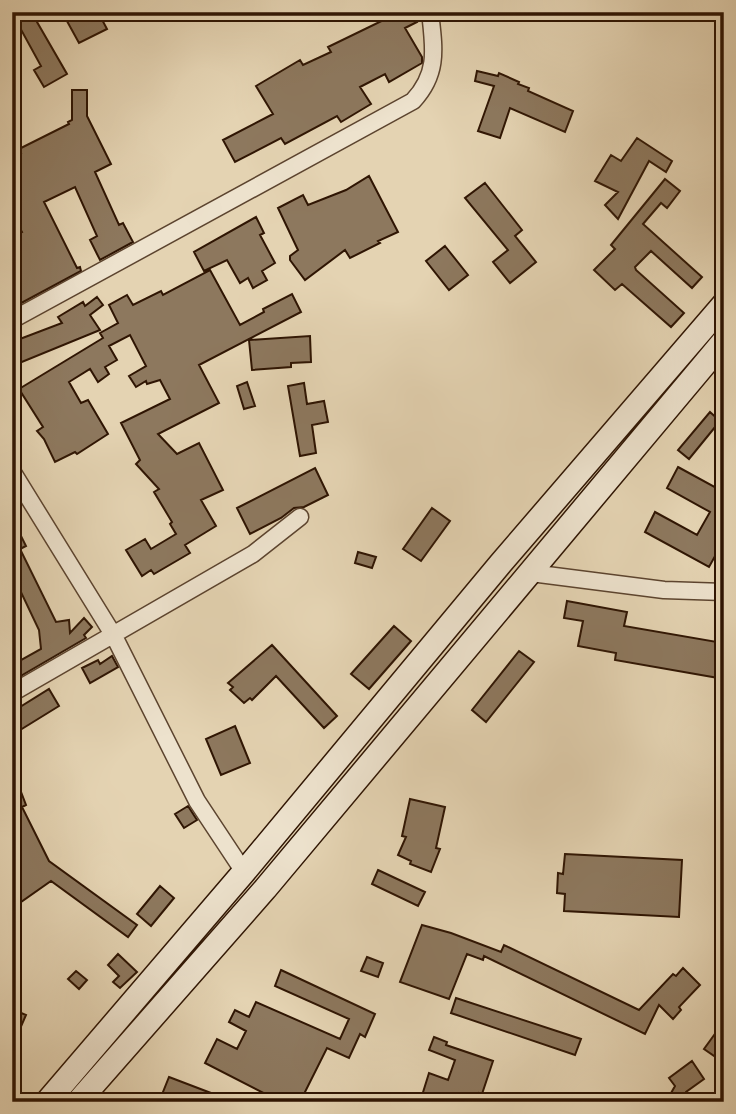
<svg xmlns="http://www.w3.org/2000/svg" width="736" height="1114" viewBox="0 0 736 1114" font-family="'IM FELL French Canon',serif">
	<rect width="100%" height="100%" fill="#e4d3b2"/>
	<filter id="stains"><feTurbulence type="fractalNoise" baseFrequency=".00286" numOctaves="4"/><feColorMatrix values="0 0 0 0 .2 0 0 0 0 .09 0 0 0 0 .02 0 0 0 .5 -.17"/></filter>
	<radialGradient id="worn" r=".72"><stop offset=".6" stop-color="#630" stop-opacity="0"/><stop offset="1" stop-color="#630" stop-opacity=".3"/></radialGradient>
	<path fill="#8d785e" stroke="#2f1503" stroke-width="2" d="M12 12H38L33 15 67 74 44 87 34 70 41 66 18 24 12 27Z
		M62 12H98L107 29 79 43Z
		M400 12H412L417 22 405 28 422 57V63L389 82 385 74 360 87 371 104 341 122 337 116 285 144 281 138 235 162 223 140 273 114 256 86 300 60 303 65 331 52 328 47Z
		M477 71 498 76 499 73 519 82 518 84 529 88 528 91 573 111 565 132 510 108 500 138 478 131 494 86 475 81Z
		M72 90H87V116L111 164 95 172 119 225 123 223 133 242 100 260 90 240 97 236 75 187 44 202 77 268 80 267 81 271 12 308V237L22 232 12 214V158L21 153 19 149 69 124 68 122 72 120Z
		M637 138 672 161 666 172 649 161 618 219 605 205 618 192 595 181 611 155 621 161Z
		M369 176 398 232 378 241 380 243 350 258 345 250 305 280 290 260V256L298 250 278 208 303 195 308 205 346 190Z
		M665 179 680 191 667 208 661 203 643 224 702 277 692 288 651 251 635 267 636 270 684 313 671 327 622 284 615 290 594 270 615 249 611 245Z
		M485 183 522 230 515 236 536 262 510 283 493 262 508 250 465 198Z
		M256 217 264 233 260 235 275 263 262 271 267 280 253 288 248 278 240 283 227 260 204 271 194 252Z
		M445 246 468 275 449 290 426 261Z
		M210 270 240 325 264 312 263 309 292 294 301 312 199 365 219 403 158 434 177 454 199 443 223 490 201 500 216 526 185 545 190 553 154 574 151 570 142 576 126 550 145 539 151 549 176 534 170 524 172 522 154 492 159 489 136 464 140 460 121 423 170 399 160 380 147 384 146 381 136 387 129 376 146 366 130 335 109 346 117 360 105 367 109 374 98 382 90 369 69 382 81 403 88 400 108 434 77 454 75 452 55 462 44 439 37 431 43 427 19 389 103 338 100 333 118 323 109 305 127 295 133 305 161 291 163 295Z
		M97 297 103 305 90 315 100 330 12 366V342L62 323 58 317 83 302 85 306Z
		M310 336 311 362 291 363V367L252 370 249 340Z
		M247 382 255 406 244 409 237 386Z
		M304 383 307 404 324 401 328 422 312 425 316 453 300 456 288 386Z
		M710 412 720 421 689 459 678 450Z
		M678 467 724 492V540L709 567 645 532 655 512 697 535 710 512 667 488Z
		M315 468 328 495 304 507 294 508 281 518 250 534 237 508Z
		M432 508 450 521 421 561 403 549Z
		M12 518 26 546 20 549 56 622 69 620 70 633 84 618 92 627 84 635 86 638 12 681V665L41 649 39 630 20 590 12 594Z
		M358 552 376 557 372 568 355 563Z
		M567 601 627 612 624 626 723 643 724 679 615 660 616 653 578 646 583 621 564 618Z
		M394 626 411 641 369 689 351 674Z
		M272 645 337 716 324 728 276 676 252 700 250 698 244 703 230 690 233 687 228 683Z
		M519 651 534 662 486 722 472 710Z
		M112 656 118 667 90 683 82 668 98 660 100 664Z
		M49 689 59 706 12 735V712Z
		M235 726 250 763 221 775 206 739Z
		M13 771 26 805 22 807 49 861 137 925 128 937 51 881 21 902 12 886V818L16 817 12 810Z
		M410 799 445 807 436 848 440 849 431 872 410 864 411 861 398 855 406 837 402 836Z
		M188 806 197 820 184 828 175 814Z
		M565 854 682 860 679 917 564 911 565 894 557 893 558 873 563 874Z
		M378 870 425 892 418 906 372 884Z
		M160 886 174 898 151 926 137 914Z
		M422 925 451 933 501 952 504 945 639 1010 673 974 676 976 683 968 700 985 679 1007 681 1010 673 1019 659 1005 645 1034 484 956 483 960 467 954 449 999 400 982Z
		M118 954 137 972 120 988 113 982 119 976 108 965Z
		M367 957 383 963 378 977 361 971Z
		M281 970 375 1014 365 1037 360 1034 349 1058 327 1048 300 1102H281L205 1063 217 1039 237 1049 246 1031 229 1022 235 1010 249 1017 256 1002 340 1039 349 1019 275 986Z
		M76 971 87 980 79 989 68 979Z
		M456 998 581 1039 575 1055 451 1013Z
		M12 1009 26 1015 12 1047Z
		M717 1031 724 1035V1054L720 1060 704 1049Z
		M434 1037 447 1042 446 1045 493 1061 482 1094 479 1093 476 1102H420L429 1073 448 1080 455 1060 429 1050Z
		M692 1061 704 1079 686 1092 680 1102H666L675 1086 669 1078Z
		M169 1077 232 1101V1102H159Z"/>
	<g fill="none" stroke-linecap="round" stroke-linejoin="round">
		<g stroke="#5c442f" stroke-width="19">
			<path id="street" d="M12 320 413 101C439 73 434 48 430 12
				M12 471 114 636 197 801 244 872
				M531 573 664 590 724 592
				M12 693 253 554 300 517"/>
		</g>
		<g stroke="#2f1503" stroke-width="26">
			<path id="secondary" d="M47 1102 244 872 501 563 724 304
				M78 1102 265 889 724 341"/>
		</g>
		<use href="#street" stroke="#ede2cd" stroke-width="16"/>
		<use href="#secondary" stroke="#ede2cd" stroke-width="23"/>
	</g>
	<rect width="736" height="1114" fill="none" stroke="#e4d3b2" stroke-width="42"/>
	<rect x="14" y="14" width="708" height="1086" fill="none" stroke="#2f1503" stroke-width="3.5"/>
	<rect x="21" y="21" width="694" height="1072" fill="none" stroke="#2f1503" stroke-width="2"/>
	<rect width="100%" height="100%" filter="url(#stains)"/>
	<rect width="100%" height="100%" fill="url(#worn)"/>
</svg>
